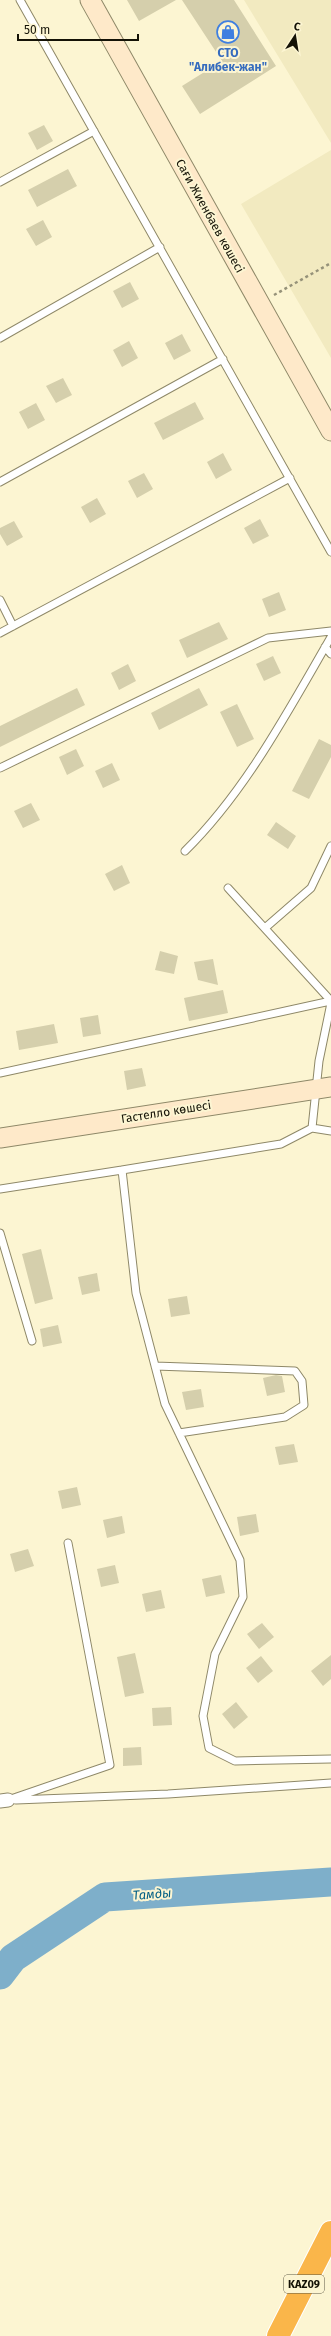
<svg xmlns="http://www.w3.org/2000/svg" width="331" height="2336" viewBox="0 0 331 2336" font-family="'Fira Sans',sans-serif">
	<rect width="100%" height="100%" fill="#fcf5d2"/>
	<path fill="#f2eac0" d="M244 0H331V143Z
		M331 150V358L241 204Z"/>
	<g fill="none" stroke-linecap="round" stroke-linejoin="round">
		<path stroke="#7eafca" stroke-width="29" d="M0 1975 13 1958 105 1897 331 1882"/>
	</g>
	<path fill="#d5cfac" d="M127 0H176L139 21Z
		M182 0H234L276 66 200 114 182 86 222 61Z
		M44 125 53 141 37 150 28 133Z
		M68 169 77 186 37 207 28 190Z
		M43 220 52 237 36 246 26 229Z
		M130 282 139 299 122 308 113 291Z
		M182 334 191 351 174 360 165 343Z
		M129 341 138 358 122 367 113 350Z
		M63 378 72 395 56 403 46 386Z
		M195 402 204 419 163 440 154 423Z
		M36 403 45 420 28 429 19 412Z
		M223 453 232 470 216 479 207 462Z
		M144 473 153 489 137 498 128 481Z
		M97 498 106 514 90 523 81 507Z
		M260 519 269 536 253 544 244 528Z
		M14 521 23 537 7 546 0 534V528Z
		M279 592 286 610 269 617 262 599Z
		M219 622 228 639 187 658 179 640Z
		M273 656 281 673 264 681 256 664Z
		M128 664 136 681 119 690 111 673Z
		M77 688 85 705 0 747V726Z
		M199 688 208 705 159 730 151 713Z
		M237 704 254 739 237 747 220 712Z
		M319 739 331 745V757L309 799 292 791Z
		M76 749 84 766 67 775 59 757Z
		M112 763 120 780 103 788 95 771Z
		M31 803 40 820 23 828 14 811Z
		M276 822 296 836 288 849 267 835Z
		M122 865 130 883 114 891 105 874Z
		M160 951 178 956 174 974 155 970Z
		M213 959 218 985 198 980 194 962Z
		M223 990 228 1013 189 1021 184 998Z
		M98 1015 101 1034 83 1037 80 1018Z
		M54 1024 58 1043 19 1050 16 1031Z
		M142 1068 146 1086 127 1090 124 1071Z
		M41 1249 53 1299 35 1304 22 1254Z
		M97 1273 100 1291 82 1295 78 1277Z
		M187 1296 190 1314 171 1317 168 1299Z
		M58 1325 62 1343 43 1347 40 1329Z
		M276 1375 282 1376 285 1392 267 1396 263 1378Z
		M201 1389 204 1407 186 1410 182 1392Z
		M294 1444 298 1462 279 1465 275 1447Z
		M77 1487 81 1505 62 1509 58 1491Z
		M256 1514 259 1532 240 1536 237 1517Z
		M122 1516 125 1533 107 1538 103 1520Z
		M28 1549 34 1566 15 1572 10 1554Z
		M115 1565 119 1583 101 1587 97 1569Z
		M221 1575 225 1593 206 1597 202 1579Z
		M161 1590 165 1608 146 1612 142 1594Z
		M262 1623 274 1637 259 1649 247 1634Z
		M135 1653 144 1693 125 1697 117 1657Z
		M331 1655V1679L323 1686 311 1671Z
		M261 1656 273 1671 258 1683 246 1668Z
		M236 1702 248 1717 234 1729 222 1714Z
		M171 1707 172 1725 153 1726 152 1708Z
		M141 1747 142 1765 123 1766V1748Z"/>
	<g fill="none" stroke-linecap="round" stroke-linejoin="round">
		<g stroke="#8e8868" stroke-width="9">
			<path id="lane" d="M20 0 331 552
				M0 182 94 131
				M0 338 160 247
				M0 482 223 359
				M0 600 13 626
				M0 633 290 478
				M325 647 331 654
				M0 768 268 638 331 631
				M185 851C246 791 288 711 331 637
				M228 888 331 1001
				M265 928 311 888 331 846
				M331 1003 319 1061 312 1128 281 1144 122 1170 136 1293 165 1404 240 1560 243 1597 215 1654 203 1716 209 1748 235 1761 331 1759
				M0 1073 331 1001
				M312 1128 331 1131
				M0 1189 122 1170
				M0 1233 32 1341
				M155 1366 295 1371 302 1381 304 1405 285 1417 179 1433
				M8 1800 110 1765 68 1543
				M16 1800 168 1794 331 1783"/>
		</g>
		<g stroke="#8e8868" stroke-width="15">
			<path id="street" d="M0 1801 8 1800"/>
		</g>
		<g stroke="#8e8868" stroke-width="21">
			<path id="secondary" d="M90 0 331 431
				M0 1138 331 1087"/>
		</g>
		<g stroke="#fff" stroke-width="24">
			<path id="highway" d="M278 2336 331 2232"/>
		</g>
		<path stroke="#969279" stroke-width="2.5" stroke-dasharray="3 3" stroke-linecap="butt" d="M274 295 331 263"/>
		<use href="#lane" stroke="#fff" stroke-width="7"/>
		<use href="#street" stroke="#fff" stroke-width="13"/>
		<use href="#secondary" stroke="#fee9c9" stroke-width="19"/>
		<use href="#highway" stroke="#fab64a" stroke-width="22"/>
	</g>
	<defs>
		<g id="shop-ring" transform="scale(1.15)"><circle r="9.5" fill="#fcf5d2" stroke="#3f7fe0" stroke-width="1.5"/><path d="M-5-2.5h2.3a2.7 3.5 0 0 1 5.4 0H5L5.5 6h-11ZM-1.5-2.5h3a1.5 2.3 0 0 0-3 0Z" fill="#3f7fe0"/></g>
	</defs>
	<g fill-rule="evenodd">
		<use href="#shop-ring" x="228" y="32"/>
	</g>
	<g text-anchor="middle" dominant-baseline="central" stroke-width="4" stroke-linejoin="round" paint-order="stroke">
		<rect fill="#fcf5d2" stroke="#5a5643" stroke-width="1" x="284" y="2275" width="40" height="18" rx="3"/>
		<g font-size="11" font-weight="bold" fill="#141206">
			<text x="304" y="2284">KAZ09</text>
		</g>
		<g font-size="12" font-weight="bold" fill="#366cbe" stroke="#fcf5d2">
			<text x="228" y="53">СТО<tspan x="228" dy="14">"Алибек-жан"</tspan></text>
		</g>
		<g font-size="12" fill="#141206" stroke="#fcf5d2">
			<text transform="translate(210 216) rotate(61)">Сағи Жиенбаев көшесі</text>
			<text transform="translate(166 1112) rotate(-9)">Гастелло көшесі</text>
		</g>
		<g font-size="13" font-style="italic" fill="#025f85" stroke="#fcf5d2">
			<text transform="translate(152 1894) rotate(-4)">Тамды</text>
		</g>
	</g>
	<g transform="translate(295 36) rotate(12)" stroke="#fcf5d2" stroke-width="3" paint-order="stroke">
	<path d="M0-3L7 15L0 10L-7 15Z" fill="#141206"/>
	<text y="-6" font-size="11" font-weight="bold" text-anchor="middle" fill="#141206">С</text>
	</g>
	<path d="M18 34v6h120v-6" fill="none" stroke="#141206" stroke-width="2"/>
	<text x="24" y="34" font-size="12" fill="#141206" stroke="#fcf5d2" stroke-width="3" paint-order="stroke">50 m</text>
</svg>
